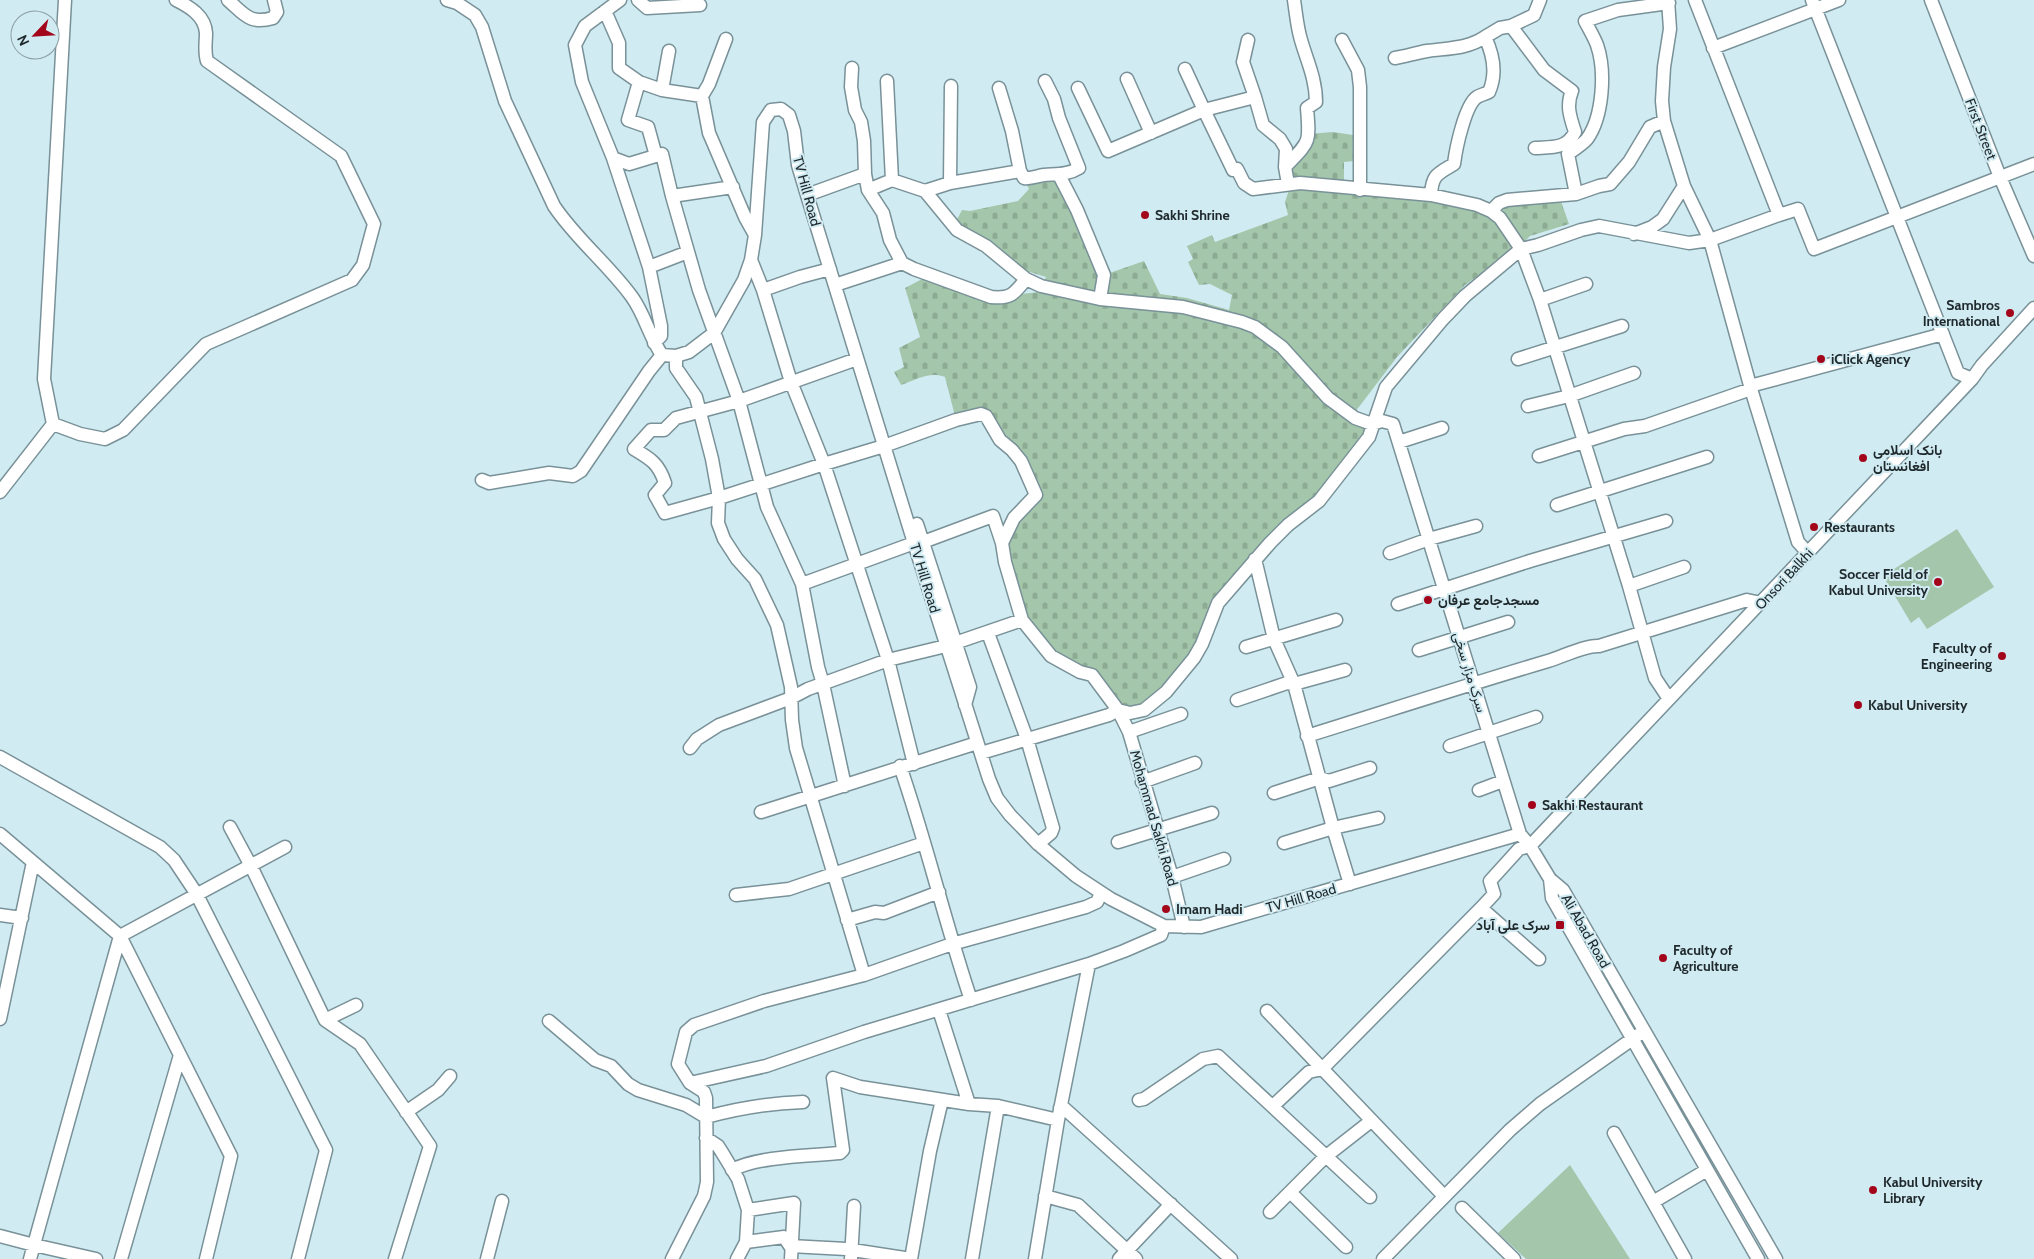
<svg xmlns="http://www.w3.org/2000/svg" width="2034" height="1259" viewBox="0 0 2034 1259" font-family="Cabin,Vazirmatn,sans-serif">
	<defs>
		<pattern id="cemetery-stones" width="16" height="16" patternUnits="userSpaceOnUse" patternTransform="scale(1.25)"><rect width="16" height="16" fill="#a4c6ab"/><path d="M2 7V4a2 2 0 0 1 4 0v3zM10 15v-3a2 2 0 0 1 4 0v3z" fill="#8daa93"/></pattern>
	</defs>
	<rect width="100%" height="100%" fill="#d1ebf2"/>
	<path fill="#a4c6ab" d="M1957 529 1994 587 1927 629 1919 617 1911 623 1883 576Z
		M1570 1165 1630 1259H1526L1498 1233Z"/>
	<path fill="url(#cemetery-stones)" d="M1333 132 1353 135 1354 161 1344 162V187L1473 203 1491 216 1504 204 1558 193 1569 224 1530 236 1520 246 1465 285 1397 357 1349 420 1372 424 1319 501 1255 559 1166 692 1130 713 1092 675 1051 656 1032 630 1002 543 1036 495 986 416 956 420 945 377C929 371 916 380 901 385L894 372 904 367 899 348 920 337 905 288 926 277 985 298 1040 292 1046 277 1030 272 1011 270 953 227 962 210 970 211 1018 201 1029 189 1024 178 1059 175 1104 275 1144 261 1160 294 1187 298 1229 310 1232 295 1210 284 1199 285 1188 262 1193 259 1187 246 1212 235 1215 242 1288 215 1285 202 1289 190 1286 165 1309 134Z"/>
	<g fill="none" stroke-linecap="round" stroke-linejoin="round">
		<g stroke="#799198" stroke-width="15">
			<path id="minor" d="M228 0C244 14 250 25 273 18L277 12 274 0
				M447 0 457 3 475 15 482 27 505 101 554 206C576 239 608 264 632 297 645 315 649 336 662 355L676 356 689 352 714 333 744 280 751 260 755 235 763 122 771 110 781 109 789 115 794 131 798 165 807 195 914 543 989 779 997 798 1010 815 1038 844 1076 876 1111 899 1164 926 1201 927 1520 834
				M620 0 585 26 575 45 582 82 613 158 649 267 661 326V336L654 343
				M638 0 647 8 700 5
				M1668 0 1670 29 1664 67 1662 101 1664 121 1684 186 1710 240 1751 389 1798 542 1808 553
				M1695 0 1779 215 1798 209 1814 249 2034 164
				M1812 0 1958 373 1972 379
				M1931 0 2000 177 2034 256
				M605 11 619 43V68L639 82 628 120 648 127 656 156
				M1511 26 1534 15 1540 0
				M1485 37 1500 28 1511 26 1544 70 1572 91C1566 105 1570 117 1575 132 1567 149 1552 147 1535 148
				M726 39 709 84 702 96 709 133 745 217 755 235
				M1248 40 1243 62 1255 97
				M1342 40 1358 70 1360 87V190
				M1713 48 1839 0
				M1395 58C1406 56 1416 53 1427 51 1448 48 1467 49 1485 37 1493 54 1497 74 1489 92 1485 94 1480 95 1477 97 1465 105 1456 148 1454 164 1437 174 1432 175 1431 195
				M852 68 851 87 855 110 861 122 864 141 865 174 868 190 883 213 890 240 902 263 914 269 991 297C1011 299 1014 294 1026 279
				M1185 69 1204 110 1255 97 1263 125 1280 139 1286 149 1285 167 1288 184
				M1127 79 1151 133
				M887 81 892 180
				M639 82 662 90 702 96
				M999 88 1012 131 1020 171
				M1078 88 1108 151 1204 110 1233 170 1237 169 1244 183 1253 189 1300 183 1431 195 1477 205 1491 211 1500 218 1521 249 1540 300 1629 586 1655 678 1669 699
				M662 90 669 51
				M613 158 629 164 662 154 672 196 699 290 739 401 767 507 802 584 818 667 823 684 845 786
				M1285 167C1310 141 1310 144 1307 108L1316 102C1316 79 1307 61 1301 40 1297 27 1296 13 1294 0
				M1059 175 1077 210 1104 275 1100 299
				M950 183 951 86
				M868 190 892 180 925 191 950 183 1020 171 1024 178C1031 179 1037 176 1044 175 1057 174 1068 175 1079 168L1059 118 1054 99 1045 81
				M925 191 957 230 986 246 1026 279 1041 286 1100 299 1183 307 1242 322 1255 327 1282 347 1328 398 1355 418 1372 424 1382 421 1393 424 1520 834 1530 846 1550 879 1552 898 1758 1259
				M1576 194 1568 154C1574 149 1582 145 1587 139 1603 117 1606 71 1597 45 1594 37 1589 29 1585 21L1618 10 1669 3
				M807 195 865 174
				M672 196 733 187
				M1491 211 1499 203 1507 200 1576 194 1599 186 1610 184 1629 162 1650 127 1664 121
				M1634 234 1652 227 1663 219 1684 186
				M751 260 763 290 791 382 824 464 888 660 914 764
				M649 267 688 252
				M835 285 902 263
				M763 290 800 277 830 269
				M1540 300 1586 284
				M676 356V368L696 397 712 459 719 498 718 523 724 539 737 559 755 579 777 625 791 687 792 720 796 748 864 975
				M857 359 739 401 676 418 664 430H651L634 449C651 459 659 464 665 483L655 495 665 513 719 498 824 464 884 446 956 420 981 414 986 416 1000 440 1012 450 1021 461 1036 495 1014 518 1002 543 1005 562 1022 620 1051 656 1080 672 1092 675 1118 710 1130 713 1144 710 1166 692 1194 658 1202 644 1218 603 1270 543 1288 525 1319 501 1369 437 1386 387 1443 319 1465 296 1521 249 1538 245 1581 230 1599 226 1689 243 1710 240 1779 215
				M1518 359 1622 326
				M1750 386 1943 334
				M1528 406 1569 396 1634 373
				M53 424 80 434 105 439 123 430 206 344 352 280 363 265 374 224 341 156 207 61C204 51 206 43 206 33 205 16 190 7 176 0
				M1399 442 1442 428
				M1539 456 1624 429 1645 426 1751 389
				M482 480 489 483 549 473 573 476 581 471 649 371 662 355
				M0 492 53 424 44 379 65 0
				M1557 505 1707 457
				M917 524 970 687 965 705
				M923 542 993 516 1002 543
				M1390 553 1429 539 1476 526
				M1255 559 1274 639 1294 684 1333 828 1350 884
				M802 584 914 543
				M1629 586 1684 567
				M1398 604 1530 561 1666 521
				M988 633 1027 739 1053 828 1051 833 1038 844
				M955 643 1022 620
				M1246 647 1336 620
				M1419 650 1508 622
				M1237 700 1287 683 1294 684 1345 670
				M1118 710 1129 732 1172 877 1184 927
				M1129 732 1181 714
				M1307 736C1387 711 1467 685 1548 661 1562 657 1585 645 1599 646L1747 600 1761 603
				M1450 746 1536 717
				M690 748 697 739 719 725 791 698 808 689 888 660 946 646
				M981 753 1109 715 1118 710
				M0 757 160 847 174 860 196 893 326 1150 298 1259
				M900 766C927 844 945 923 971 1000
				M1142 782 1195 763
				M1479 790 1503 781
				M1274 793 1320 778 1329 781 1370 768
				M761 812 977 743
				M230 827 251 866 325 1020 360 1044 430 1146 395 1259
				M0 834 120 936 231 1156 206 1259
				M1118 842 1212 813
				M1284 843 1333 828 1378 818
				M1172 877 1224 859
				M1550 879 1563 890 1776 1259
				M1101 893 1097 902 1086 907 952 944 864 975 764 1001 694 1025 686 1032 678 1064 690 1083 766 1066 864 1032 1089 964 1124 951 1161 935 1164 926
				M736 895 789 889 924 843
				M1481 908 1539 959
				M0 915 22 918
				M847 920 875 912 884 913 939 892
				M939 1010 969 1104
				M1267 1011 1444 1196
				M0 1019 33 862
				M325 1020 356 1005
				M549 1021 595 1060 611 1066 628 1084 638 1090 686 1105 706 1117C739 1108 770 1103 803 1102
				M1139 1100 1144 1099 1203 1059 1218 1056 1370 1197
				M1273 1106 1309 1072 1322 1069 1481 908 1494 894 1490 881 1519 849 1530 846 1972 379 1982 365 2034 308
				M1060 1108 1065 1109 1231 1259
				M406 1112 438 1090 450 1076
				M1614 1133 1685 1259
				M706 1138 718 1146 723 1154 738 1179 748 1210 746 1242 737 1259
				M732 1170C759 1156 809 1156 840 1153L843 1150 833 1078 860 1087 969 1104 998 1106 1058 1120
				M1290 1192 1346 1247
				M1045 1196 1078 1205 1136 1259
				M1653 1202 1707 1170
				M1462 1208 1514 1259
				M748 1210 794 1203 791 1259
				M1270 1212 1325 1157 1371 1121
				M0 1236 34 1245 96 1259
				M746 1242 784 1237 790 1246 846 1249 911 1259 930 1151 942 1100
				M30 1259 120 936 285 847
				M121 1259 180 1055
				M487 1259 502 1201
				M672 1259 704 1196 707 1182 706 1098 704 1092 690 1083
				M851 1259 854 1206
				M972 1259 998 1106
				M1035 1259 1058 1120 1089 964
				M1119 1259 1171 1204
				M1383 1259 1510 1130 1540 1104 1638 1035"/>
		</g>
		<use href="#minor" stroke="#fff" stroke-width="12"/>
	</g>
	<g fill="#a3061b" stroke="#d1ebf2" stroke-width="2">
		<circle cx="1145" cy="215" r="5"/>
		<circle cx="2010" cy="313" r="5"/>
		<circle cx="1821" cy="359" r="5"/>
		<circle cx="1863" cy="458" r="5"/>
		<circle cx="1814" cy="527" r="5"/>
		<circle cx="1938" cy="582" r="5"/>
		<circle cx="1428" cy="600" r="5"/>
		<circle cx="2002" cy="656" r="5"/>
		<circle cx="1858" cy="705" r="5"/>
		<circle cx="1532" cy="805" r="5"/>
		<circle cx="1166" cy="909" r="5"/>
		<rect x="1555" y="920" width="10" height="10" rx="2.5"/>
		<circle cx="1663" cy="958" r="5"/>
		<circle cx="1873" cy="1190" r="5"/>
	</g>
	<g text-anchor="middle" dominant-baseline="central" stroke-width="4" stroke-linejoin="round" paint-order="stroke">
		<g font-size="14" fill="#1f292c" stroke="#d1ebf2">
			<text transform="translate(1981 129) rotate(69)">First Street</text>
			<text transform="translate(807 191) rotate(75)">TV Hill Road</text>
			<text transform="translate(925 578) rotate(73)">TV Hill Road</text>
			<text transform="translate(1784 579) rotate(-47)">Onsori Balkhi</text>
			<text transform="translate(1470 672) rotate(73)">سرک مزار سخی</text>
			<text transform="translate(1154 818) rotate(74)">Mohammad Sakhi Road</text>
			<text transform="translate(1301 898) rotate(-16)">TV Hill Road</text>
			<text transform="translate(1586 931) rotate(60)">Ali Abad Road</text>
		</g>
		<g font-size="14" font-weight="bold" fill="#1f292c" stroke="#d1ebf2" text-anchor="start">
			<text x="1155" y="215">Sakhi Shrine</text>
			<text x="2000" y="305" text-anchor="end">Sambros<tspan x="2000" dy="16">International</tspan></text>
			<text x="1831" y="359">iClick Agency</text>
			<text x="1873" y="450">بانک اسلامی<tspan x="1873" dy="16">افغانستان</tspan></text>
			<text x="1824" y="527">Restaurants</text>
			<text x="1928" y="574" text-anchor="end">Soccer Field of<tspan x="1928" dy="16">Kabul University</tspan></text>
			<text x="1438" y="600">مسجدجامع عرفان</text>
			<text x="1992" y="648" text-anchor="end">Faculty of<tspan x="1992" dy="16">Engineering</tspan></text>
			<text x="1868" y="705">Kabul University</text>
			<text x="1542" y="805">Sakhi Restaurant</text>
			<text x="1176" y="909">Imam Hadi</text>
			<text x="1550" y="925" text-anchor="end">سرک علی آباد</text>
			<text x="1673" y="950">Faculty of<tspan x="1673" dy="16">Agriculture</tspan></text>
			<text x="1883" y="1182">Kabul University<tspan x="1883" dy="16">Library</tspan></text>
		</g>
	</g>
	<g transform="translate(35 35) rotate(245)"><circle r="24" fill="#d1ebf2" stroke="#8a9da3"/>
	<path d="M0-4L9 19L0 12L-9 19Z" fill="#a3061b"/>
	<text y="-8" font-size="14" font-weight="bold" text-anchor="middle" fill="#1f292c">N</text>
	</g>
</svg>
